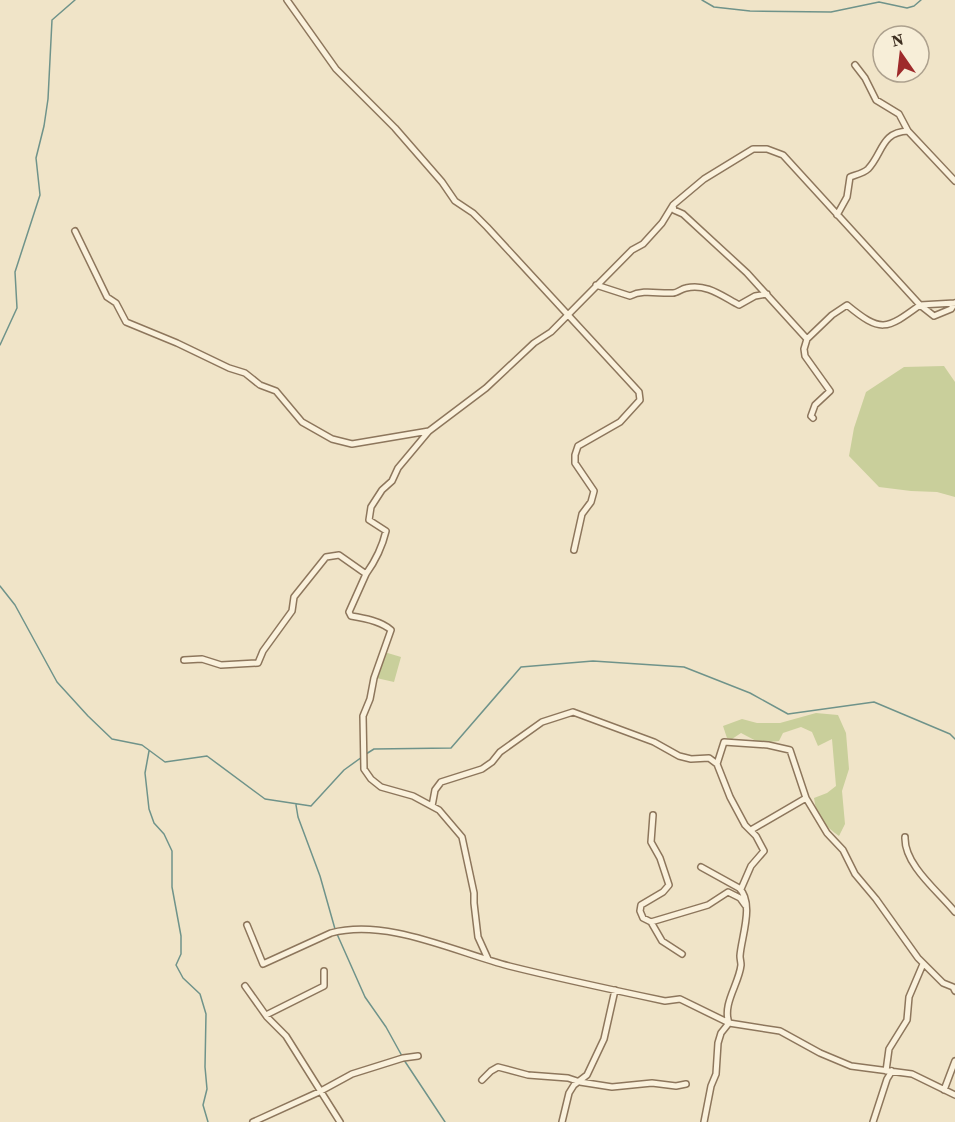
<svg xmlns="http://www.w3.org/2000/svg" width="955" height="1122" viewBox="0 0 955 1122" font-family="'Source Serif 4',serif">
	<rect width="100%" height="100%" fill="#f0e4c8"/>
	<path fill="#c9cf9b" d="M944 366 955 382V497L937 492 911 491 879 487 849 456 854 428 866 392 904 367Z
		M381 651 401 657 394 682 372 677Z
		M816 713 838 715 846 733 849 769 842 791 845 824 839 836C825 826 816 816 814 798L827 793 836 786 832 739 818 746 812 732 801 727 783 733 779 741 760 743 741 733 732 739 727 738 723 726 742 719 757 723H780Z"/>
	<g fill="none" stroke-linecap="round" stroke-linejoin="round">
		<path stroke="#6f938a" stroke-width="1.5" d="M702 0 714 7 750 11 831 12 879 2 907 8 914 6 921 0
			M0 345 17 308 15 272 40 195 36 158 44 126 48 99 52 20 75 0
			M0 586 15 605 57 682 88 716 112 739 142 745 165 762 207 756 265 799 311 806 344 770 362 757
			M149 751 145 773 149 809 154 823 164 834 172 851V887L181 936V954L176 965 183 978 200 994 206 1014 205 1067 207 1089 203 1105 208 1122
			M366 754 374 749 451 748 521 667 593 661 684 667 750 693 788 714 874 702 950 734 955 739
			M296 805 298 817 320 876 335 929
			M337 934 365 997 386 1027 402 1056
			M404 1060 445 1122"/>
		<g stroke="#8d765c" stroke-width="8">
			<path id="minor" d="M287 0 336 69 395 128 442 182 455 201 473 213 487 227 639 392 640 400 620 422 578 446 575 455V463L594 491 591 502 582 514 574 550
				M855 65 865 78 876 100 899 114 908 131 955 181
				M673 206 674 210 683 214 747 273 807 339 804 349 805 356 830 391 815 405 811 416 813 418
				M837 215 847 197 850 177C855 175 864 173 868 169 883 153 881 132 908 131
				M75 231 107 297 116 303 126 322 177 343 229 368 245 373 260 385 276 391 302 422 332 439 352 444 429 431
				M596 285 630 296C644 289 658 294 673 293 677 293 681 289 686 288 706 283 722 296 739 305L755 296 767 294
				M807 339 832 315 847 305C881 333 886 330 920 305L934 316 951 309 955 303
				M366 574 349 612 351 616C364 618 381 621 391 630L374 678 370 699 363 716 364 769 371 779 381 787 413 796 439 810 462 837 474 893V903L478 937 488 959
				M184 660 202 659 221 665 258 663 263 651 292 611 294 597 326 557 339 555 366 574C376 560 382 548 386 531L369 520 371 507 382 490 392 481 398 468 429 431 486 388 534 343 551 332 632 250 643 244 662 223 673 205 704 179 753 149H767L783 155 920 305 955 303
				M717 764 724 742 768 745 790 750 806 798 827 833 843 850 855 874 876 899 918 958 943 983 953 987 955 991
				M432 806 435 790 441 782 482 769 492 762 500 752 542 722 573 712 654 742 679 756 691 759 709 758 717 764 730 797 745 825 756 836 764 851 751 866 741 889
				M653 815 651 842 660 858 669 885 663 892 641 905 640 911 643 918 651 922 662 941 682 954
				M751 830 806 798
				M905 837C904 865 939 892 955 912
				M701 867 739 888C755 903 741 938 740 956 740 959 741 962 741 965 739 984 722 1004 729 1023L721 1033 718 1043 716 1074 711 1086 704 1122
				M651 922 708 905 728 892 740 898 745 905
				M247 925 263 964 331 933C387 918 455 952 509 966 561 979 613 990 665 1001L680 999 729 1023 780 1031 820 1053 851 1066 912 1074 955 1095
				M245 986 267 1017 286 1036 340 1122
				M266 1015 324 986V971
				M886 1071 889 1049 907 1020 909 997 923 964
				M482 1080 491 1071 498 1067 528 1075 568 1078 580 1082 612 1087 652 1083 676 1086 686 1084
				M944 1090 955 1061
				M253 1122 319 1092 352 1074 403 1058 418 1056
				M562 1122 569 1093 574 1085 587 1075 604 1039 615 990
				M873 1122 887 1079 892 1071"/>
		</g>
		<use href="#minor" stroke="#faf1dc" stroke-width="5"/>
	</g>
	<g transform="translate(901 54) rotate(346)"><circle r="28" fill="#f7eed8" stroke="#ada18e" stroke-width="1.5"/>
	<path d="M0-4.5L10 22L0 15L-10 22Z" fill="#9e2a2b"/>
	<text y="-9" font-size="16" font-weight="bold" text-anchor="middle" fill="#3d2e20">N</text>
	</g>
</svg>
